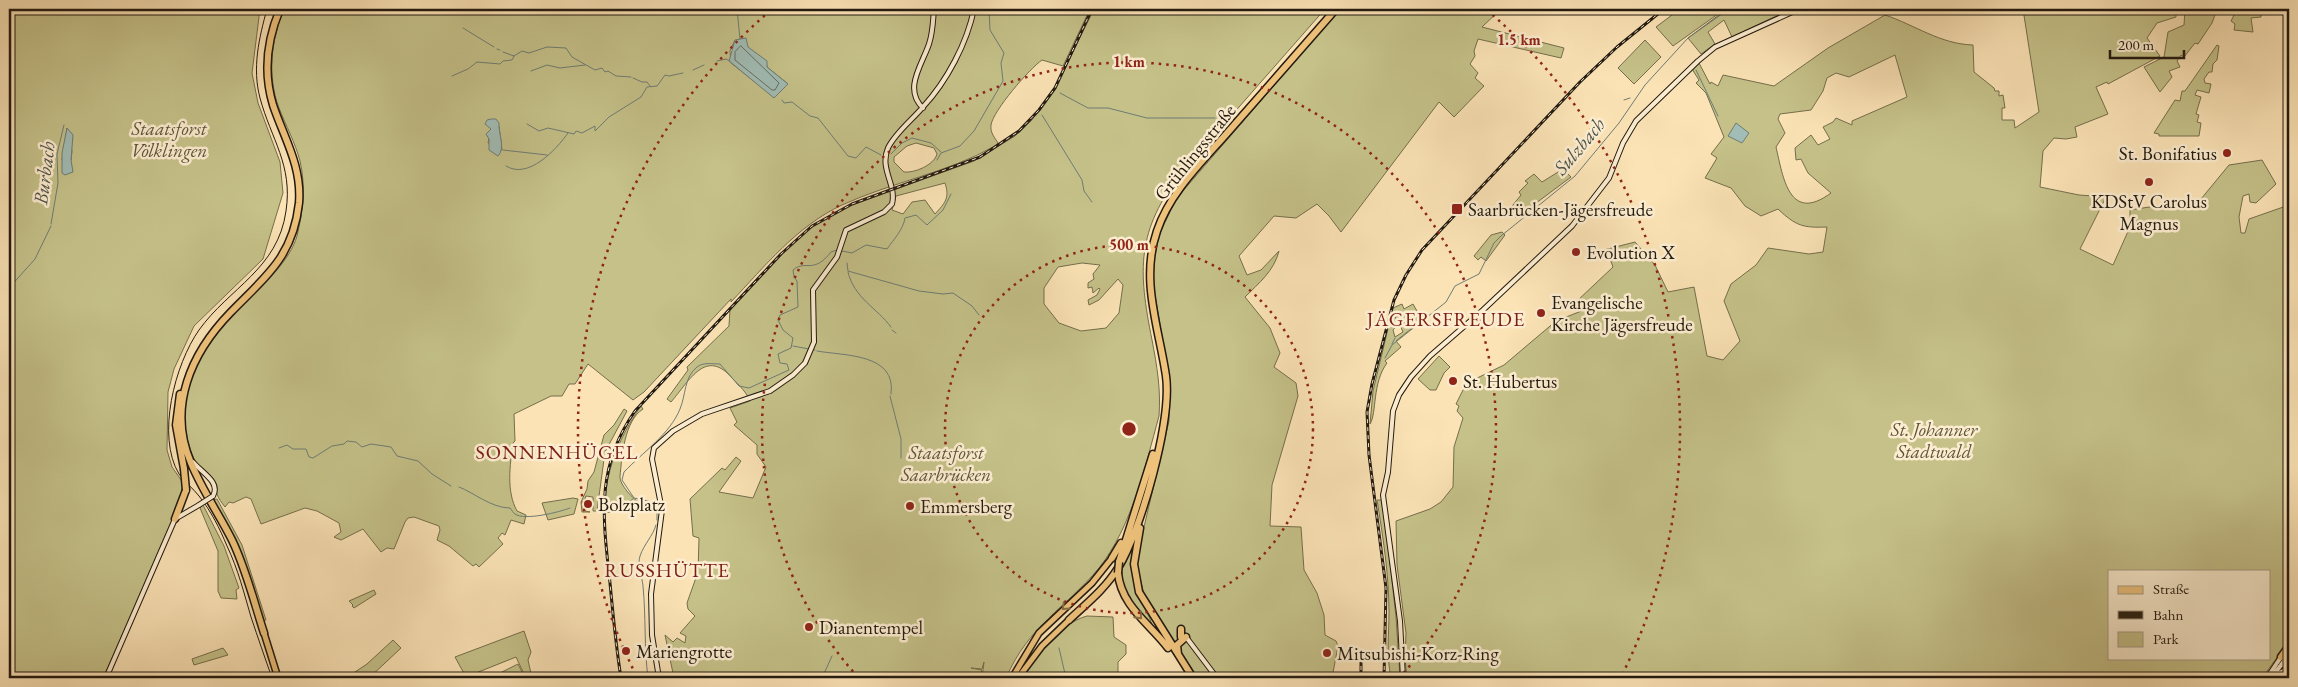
<svg xmlns="http://www.w3.org/2000/svg" width="2298" height="687" viewBox="0 0 2298 687" font-family="'EB Garamond',serif">
	<rect width="100%" height="100%" fill="#fbe3b6"/>
	<filter id="stains"><feTurbulence type="fractalNoise" baseFrequency=".004" numOctaves="4"/><feColorMatrix values="0 0 0 0 .2 0 0 0 0 .09 0 0 0 0 .02 0 0 0 .5 -.17"/></filter>
	<radialGradient id="worn" r=".72"><stop offset=".6" stop-color="#630" stop-opacity="0"/><stop offset="1" stop-color="#630" stop-opacity=".3"/></radialGradient>
	<path fill="#c5c189" stroke="#746e4c" fill-rule="evenodd" d="M9 9H260L252 73 258 103 280 162 283 193 263 259 194 326 174 369 168 392 167 450 172 467 184 484 181 504 103 678H9ZM67 128 72 151 71 160H62Z
		M284 9H1090L1063 66 1042 60C1029 69 993 111 991 125 990 133 995 138 998 143L995 146C947 173 892 182 842 205 797 226 765 266 731 302V299L644 392 633 400 588 364 575 384H569L562 396H551L514 414 515 441 513 443C510 465 506 491 517 511L526 515 524 524 511 520 505 535 502 533 498 538 503 544 479 567 476 564 473 566 449 546 437 540 440 530 439 526 414 517 408 518 405 522 394 549 387 548 381 552 363 529 341 540 334 537 341 532 339 523 317 511 305 508 261 524 251 499 246 497 233 503 229 502 225 507C222 503 218 498 217 494 216 490 218 487 216 483 210 471 196 467 192 454 168 391 206 341 249 298 267 281 290 260 297 236 303 211 306 187 300 161 295 142 286 126 279 108 267 76 271 39 284 9ZM735 40 766 61 767 67 788 84 774 97 731 63 730 51ZM489 126H499L502 150 488 143 491 129ZM916 143 934 148 937 154C934 165 915 173 904 172L894 162V157L907 146Z
		M1094 9H1325L1182 172C1136 231 1138 270 1152 340 1157 366 1161 390 1159 416 1145 467 1132 526 1099 568 1065 609 1029 625 1006 678H982L984 662 982 669 971 668 982 670 979 678H674L665 635 673 642 677 638 685 643 686 636 680 633 695 616 688 609 687 603 698 572 699 538 693 536 690 499 722 468 725 470 736 457 741 461 719 492 753 498 766 467 757 454V445L734 425 737 422 730 408 750 401C747 393 739 385 733 379 706 347 690 380 671 402L667 399 688 370 687 367 729 326 730 309 786 250 809 229 849 206 974 161 1015 136 1031 121 1055 88ZM945 183C950 198 945 203 935 214L925 200 912 202 903 214 892 210 896 196ZM1082 263 1100 265 1093 274 1094 279 1088 283V288L1092 287 1093 293 1099 288 1100 289 1097 295 1088 300 1089 305 1099 300 1118 279 1123 285 1119 313 1106 328 1081 331 1059 323 1044 304V288L1058 267Z
		M1340 9H1501L1482 27 1564 48 1561 58 1478 39 1474 51 1475 56 1470 64 1478 73 1475 78 1484 86 1454 117 1439 102 1341 232 1329 216 1317 204 1296 218 1274 216 1239 256 1247 275 1261 270 1279 251C1274 271 1259 283 1245 297L1270 328 1280 353 1274 367 1296 383 1298 396 1272 485 1270 526 1301 527 1304 570 1317 593 1324 615 1325 635 1336 641 1338 646 1332 678H1198L1145 598 1137 566 1140 544 1169 421V377L1153 284 1154 259 1159 235 1176 199Z
		M1680 9H1725L1673 46 1656 27Z
		M1727 9H1791L1732 37 1724 20 1708 32 1715 44 1701 54 1688 38Z
		M2023 9H2176V17L2157 23 2147 38 2160 56 2108 84 2107 82 2096 87 2108 114 2075 127 2077 137 2066 139 2054 138 2043 151 2040 187 2079 195 2106 197 2080 249 2113 265 2130 227V210L2201 199 2229 165 2262 160 2276 184 2256 203 2250 202 2249 194 2243 196 2239 217 2241 233H2245L2249 219 2289 205V641L2262 678H1407L1405 659 1406 633 1397 565 1396 521 1430 509 1441 502 1453 487 1454 447 1463 418 1457 411 1459 406 1456 404 1463 390 1473 380 1504 365 1556 321 1584 310 1577 301 1613 267 1610 259 1596 252 1635 242 1655 265 1668 292 1694 287 1707 356 1723 360 1740 341 1724 301 1731 284 1756 265 1768 248 1809 254 1823 252 1827 227C1803 228 1796 226 1778 209L1761 216 1745 206 1731 188 1705 178 1717 158 1711 154 1724 137 1706 93 1696 83 1699 80 1692 69 1699 63 1710 84 1711 82 1718 86 1723 75 1774 86 1828 48 1885 15C1915 25 1940 44 1973 45L1974 72 1994 88 1995 91H1999V96L2003 95 2005 108H2002V120H2014L2015 128 2039 112ZM1895 55 1907 97 1852 121V125L1836 118 1833 122 1823 127 1830 139 1818 145 1811 135 1795 148 1796 160 1801 159 1808 173 1831 193C1789 224 1783 177 1776 147L1785 133 1778 119 1780 114 1811 110 1823 91 1827 78 1836 73 1849 77ZM2109 571H2269V658H2109Z
		M2185 9H2217L2212 23 2198 44 2195 43 2184 57 2181 55 2177 61 2180 67 2169 71 2172 77 2160 92 2144 67 2164 57 2168 32 2184 25Z
		M2237 9H2261V17L2251 18 2253 32 2234 30 2235 24 2231 21Z
		M1645 40 1661 57 1634 84 1618 68Z
		M2217 45 2219 46 2217 60 2213 64 2212 72H2209L2204 79 2205 83 2211 84 2209 93 2197 90 2195 95 2201 97 2196 114 2199 115 2197 122 2201 123 2199 136H2159V134L2154 133 2175 100 2180 101 2182 91H2185Z
		M1563 169 1571 177 1516 218 1509 210 1521 195 1519 192 1528 183 1525 181 1534 174 1542 182Z
		M1502 232 1505 235 1486 261 1481 257 1478 260 1474 256 1491 235Z
		M1402 304 1404 309 1413 304 1417 311 1400 324 1395 317 1399 324 1393 330 1395 337 1403 332 1400 325 1421 311 1426 317 1396 341 1401 347 1385 361 1387 363C1372 383 1377 413 1370 424L1373 391 1393 308Z
		M1439 356 1450 367 1444 373 1436 390H1430L1418 379Z
		M641 406 643 409C624 421 622 457 620 476 619 484 634 501 641 503L636 507 614 503 610 512 604 513C605 472 618 439 641 406Z
		M624 409 627 411 605 452 597 511H593V497L586 496 584 502 585 511 590 512H582L581 502 587 489 588 481 594 472 604 435 614 425Z
		M573 498 578 499 574 514 548 520 542 503Z
		M217 499 242 545 266 620 263 621 237 547 212 500Z
		M1377 500H1383L1396 617 1400 678H1391C1386 654 1389 636 1389 612 1389 575 1383 537 1377 500Z
		M203 505 224 546 239 588 236 590 237 599 221 598 218 591V551L200 508Z
		M1132 547 1134 582 1152 624C1138 610 1118 591 1122 569 1124 562 1129 554 1132 547Z
		M374 590 376 594 354 608 352 606 353 605 349 601Z
		M1087 616 1113 617 1114 637 1126 645V654L1118 662V678H1020C1037 655 1058 624 1087 616Z
		M524 631 531 652 528 660 532 678H526L516 657 466 677 455 657Z
		M393 640 401 648 369 678H346L367 664Z
		M223 648 228 655 194 665 192 659Z
		M518 664 525 678H490Z"/>
	<path fill="#a1bdb6" stroke="#6e7c74" d="M746 38 748 47 767 61V67L788 84 774 98 729 61 735 40Z
		M491 119H496L499 123C498 133 506 148 498 156L489 150V139L486 134 491 129 485 124 487 120Z
		M1736 123 1749 133 1742 143 1728 136Z
		M67 128 73 135 71 160 73 172 65 175 62 173V153Z"/>
	<g fill="none" stroke-linecap="round" stroke-linejoin="round">
		<path stroke="#626c63" stroke-width="1" d="M741 46 779 83 775 90H772L735 60V52Z"/>
		<path stroke="#6e7c74" stroke-width="1" d="M737 9 740 39
			M463 28 494 47
			M497 49 500 50
			M503 52 514 56
			M717 61 726 59 730 61
			M693 70 704 65
			M1696 70 1718 116
			M531 71 547 65 560 68 585 65
			M452 76 468 69 477 62 500 64 503 61 512 60 514 56 522 51 529 53 547 47 566 48 572 57 595 70 602 68 605 72 608 71 616 76 631 77
			M633 78 642 82H647L650 86
			M1060 93 1088 108H1108L1147 118H1215
			M782 100 784 103 792 102 810 116 818 118 848 156 856 158 866 147 881 155
			M1624 100 1630 98
			M1042 115 1082 180 1084 191 1092 202
			M527 124 539 131 548 128 574 134 576 131 582 133 595 126V131L609 117 641 97 647 87 657 86 665 75 669 76 683 73
			M503 150 547 155
			M891 154 902 143 912 138 931 143 941 152
			M937 160 941 153 960 146 974 131 1003 81 1001 63 1004 53 990 30 989 9
			M506 166C528 180 556 150 568 133
			M51 224 58 183 57 154 64 125
			M842 251 852 253 866 245 887 249C894 239 903 230 905 218L916 215 927 225 943 210 951 194
			M847 263 848 271 919 291 943 294 953 293 972 306 979 315
			M848 272C854 298 877 308 891 327
			M9 288 35 259 51 226
			M892 330 896 333
			M1392 344 1395 338
			M793 346 809 349
			M814 350H815
			M817 351C844 356 897 353 891 394
			M1385 358 1392 345 1446 302 1455 286 1479 274 1494 243 1501 236 1575 176 1619 123 1645 85 1688 38 1729 9
			M890 396 901 439V458
			M279 448 287 445 293 449H306L309 457 313 458 332 446 344 444 347 441 356 442 362 447 371 444 391 447 397 456 418 461 432 474 451 486
			M459 487C473 492 491 508 510 508 512 510 513 513 515 514 524 521 560 512 570 508
			M606 502 627 503 633 499
			M657 520V503L634 498 622 480 624 472C642 453 670 434 680 409 686 395 684 377 697 367 703 362 713 364 720 364L739 386 749 388 789 370 787 364 780 363 778 354 791 348 793 338 783 330 778 320 780 315 798 307 797 281 794 277 793 270C806 259 813 275 831 252L837 250
			M1059 648 1066 678
			M648 678C644 647 646 617 643 586 642 576 637 566 640 556 644 544 653 536 656 525
			M822 678 832 656"/>
		<g stroke="#221a10" stroke-width="6">
			<path id="secondary" d="M923 108C903 89 922 65 929 44 933 32 933 20 934 9
				M193 462C201 472 221 482 213 496
				M1186 637 1217 678
				M2289 656V660
				M2281 665H2289
				M2276 675 2289 668
				M106 678 175 519 199 505
				M659 678 652 635 651 594 662 510 652 459 654 448 673 431 702 414 770 391 793 375 805 363 814 342 813 290 837 257 846 230 884 212 892 204C897 185 879 169 888 148 895 133 912 120 923 107 947 81 967 43 974 9
				M1403 678 1400 621 1383 495 1388 472 1393 411 1399 395 1411 377 1430 356 1483 310 1572 226 1609 178 1623 143 1636 121 1698 61 1715 47 1799 9
				M2267 678 2281 657
				M2271 678 2285 660"/>
		</g>
		<g stroke="#221a10" stroke-width="8">
			<path id="primary" d="M264 633 278 678
				M1012 678 1039 633 1092 583 1112 558
				M1018 678 1042 646 1069 620"/>
		</g>
		<g stroke="#221a10" stroke-width="9">
			<path id="highway" d="M180 394 176 425 184 469
				M175 519 186 490
				M1140 528 1134 564 1139 592 1193 678
				M1112 558 1121 543
				M1119 562 1153 454
				M1118 573C1121 606 1150 624 1168 648
				M1069 620C1086 604 1105 589 1118 568 1141 531 1172 420 1166 376 1159 328 1140 280 1157 231 1170 192 1202 162 1229 131 1265 90 1300 50 1336 9
				M264 633C254 602 246 569 232 540 219 514 202 490 191 463 167 407 191 353 231 312 266 276 293 257 299 203 302 166 284 138 273 105 263 72 267 40 280 9
				M1181 637V629
				M1178 654 1177 645 1186 637
				M2281 657 2289 646"/>
		</g>
		<use href="#secondary" stroke="#fcedd0" stroke-width="4"/>
		<use href="#primary" stroke="#eec27b" stroke-width="5"/>
		<use href="#highway" stroke="#eec27b" stroke-width="6"/>
		<path stroke="#221a10" stroke-width="1" d="M267 9C259 38 252 68 260 98 271 139 293 165 286 211 278 269 229 288 199 330 175 364 156 436 179 474 184 482 193 488 199 496 211 511 220 529 227 546 238 569 244 593 251 617 258 638 265 658 272 678"/>
		<g stroke="#221a10" stroke-width="3">
			<path id="rail" d="M621 678C616 647 613 615 610 583 603 518 595 468 635 411L781 254 812 226 852 204 980 157 1019 131 1039 110 1055 88 1092 9
				M1361 678V656
				M1384 678 1386 588 1369 455 1367 412 1372 384 1394 300 1406 275 1422 250 1580 82 1617 47 1664 9"/>
		</g>
		<use href="#rail" stroke="#fcedd0" stroke-width="1" stroke-dasharray="4" stroke-linecap="butt"/>
		<g stroke="#221a10" stroke-width="6" stroke-linecap="butt">
			<path id="secondary-bridge" d="M199 505 213 496"/>
		</g>
		<g stroke="#221a10" stroke-width="9" stroke-linecap="butt">
			<path id="highway-bridge" d="M184 469 186 490
				M1118 573 1119 562"/>
		</g>
		<use href="#secondary-bridge" stroke="#fcedd0" stroke-width="4"/>
		<use href="#highway-bridge" stroke="#eec27b" stroke-width="6"/>
	</g>
	<defs><path id="oneway-chevron" d="M-2-3.5L2.5 0L-2 3.5" fill="none" stroke-width="1.6" stroke-linecap="round" stroke-linejoin="round" transform="scale(1.25)"/></defs>
	<g stroke="#886e46">
		<use href="#oneway-chevron" transform="translate(1065 607) rotate(138)"/>
		<use href="#oneway-chevron" transform="translate(1139 616) rotate(47)"/>
	</g>
	<g fill="none" stroke="#8f2418" stroke-width="2.5" stroke-dasharray="2.5 5">
		<circle cx="1129" cy="429" r="184"/>
		<path d="M858 677A367 367 0 1 1 1400 677"/>
		<path d="M636 675A551 551 0 0 1 771 10M1487 10A551 551 0 0 1 1622 675"/>
	</g>
	<g fill="#8f2418" stroke="#fcedd0" stroke-width="2">
		<circle cx="2227" cy="153" r="5"/>
		<circle cx="2149" cy="182" r="5"/>
		<rect x="1451" y="203" width="12" height="12" rx="2.5"/>
		<circle cx="1576" cy="252" r="5"/>
		<circle cx="1541" cy="313" r="5"/>
		<circle cx="1453" cy="381" r="5"/>
		<circle cx="588" cy="504" r="5"/>
		<circle cx="910" cy="506" r="5"/>
		<circle cx="809" cy="627" r="5"/>
		<circle cx="626" cy="651" r="5"/>
		<circle cx="1327" cy="653" r="5"/>
	</g>
	<g text-anchor="middle" dominant-baseline="central" stroke-width="5" stroke-linejoin="round" paint-order="stroke">
		<g font-size="19" font-style="italic" fill="#5b543a" stroke="#fcedd0">
			<text x="169" y="128">Staatsforst<tspan x="169" dy="22">Völklingen</tspan></text>
			<text x="1934" y="429">St. Johanner<tspan x="1934" dy="22">Stadtwald</tspan></text>
			<text x="946" y="452">Staatsforst<tspan x="946" dy="22">Saarbrücken</tspan></text>
		</g>
		<g font-size="19" fill="#221a10" stroke="#fcedd0">
			<text transform="translate(1195 152) rotate(-51)">Grühlingsstraße</text>
		</g>
		<g font-size="19" fill="#221a10" stroke="#fcedd0" text-anchor="start">
			<text x="2217" y="153" text-anchor="end">St. Bonifatius</text>
			<text x="2149" y="201" text-anchor="middle">KDStV Carolus<tspan x="2149" dy="22">Magnus</tspan></text>
			<text x="1468" y="209">Saarbrücken-Jägersfreude</text>
			<text x="1586" y="252">Evolution X</text>
			<text x="1551" y="302">Evangelische<tspan x="1551" dy="22">Kirche Jägersfreude</tspan></text>
			<text x="1463" y="381">St. Hubertus</text>
			<text x="598" y="504">Bolzplatz</text>
			<text x="920" y="506">Emmersberg</text>
			<text x="819" y="627">Dianentempel</text>
			<text x="636" y="651">Mariengrotte</text>
			<text x="1337" y="653">Mitsubishi-Korz-Ring</text>
		</g>
		<g font-size="20" font-style="italic" fill="#4e534a" stroke="#fcedd0">
			<text transform="translate(1579 146) rotate(-50)">Sulzbach</text>
			<text transform="translate(44 173) rotate(-83)">Burbach</text>
		</g>
		<g font-size="20" letter-spacing="1" fill="#7a1f14" stroke="#fcedd0">
			<text x="1446" y="319">JÄGERSFREUDE</text>
			<text x="557" y="452">SONNENHÜGEL</text>
			<text x="667" y="570">RUSSHÜTTE</text>
		</g>
	</g>
	<circle cx="1129" cy="429" r="8" fill="#8f2418" stroke="#fcedd0" stroke-width="2.5"/>
	<g font-size="15" text-anchor="middle" font-weight="bold" fill="#8f2418" stroke="#fcedd0" stroke-width="5" stroke-linejoin="round" paint-order="stroke">
		<text x="1519" y="45">1.5 km</text>
		<text x="1129" y="67">1 km</text>
		<text x="1129" y="250">500 m</text>
	</g>
	<rect width="2298" height="687" fill="none" stroke="#fbe3b6" stroke-width="30"/>
	<rect x="10" y="10" width="2278" height="667" fill="none" stroke="#221a10" stroke-width="2.5"/>
	<rect x="15" y="15" width="2268" height="657" fill="none" stroke="#221a10"/>
	<rect x="2108" y="570" width="162" height="90" fill="#fcedd0" stroke="#a59983"/>
	<rect x="2118" y="586" width="25" height="8" fill="#eec27b" stroke="#a59983"/>
	<text x="2153" y="594" font-size="15" fill="#221a10">Straße</text>
	<rect x="2118" y="611" width="25" height="8" fill="#221a10" stroke="#a59983"/>
	<text x="2153" y="620" font-size="15" fill="#221a10">Bahn</text>
	<rect x="2118" y="632" width="25" height="15" fill="#c5c189" stroke="#a59983"/>
	<text x="2153" y="644" font-size="15" fill="#221a10">Park</text>
	<path d="M2110 50v8h74v-8" fill="none" stroke="#221a10" stroke-width="2.5"/>
	<text x="2118" y="50" font-size="15" fill="#221a10" stroke="#fcedd0" stroke-width="4" paint-order="stroke">200 m</text>
	<rect width="100%" height="100%" filter="url(#stains)"/>
	<rect width="100%" height="100%" fill="url(#worn)"/>
</svg>
